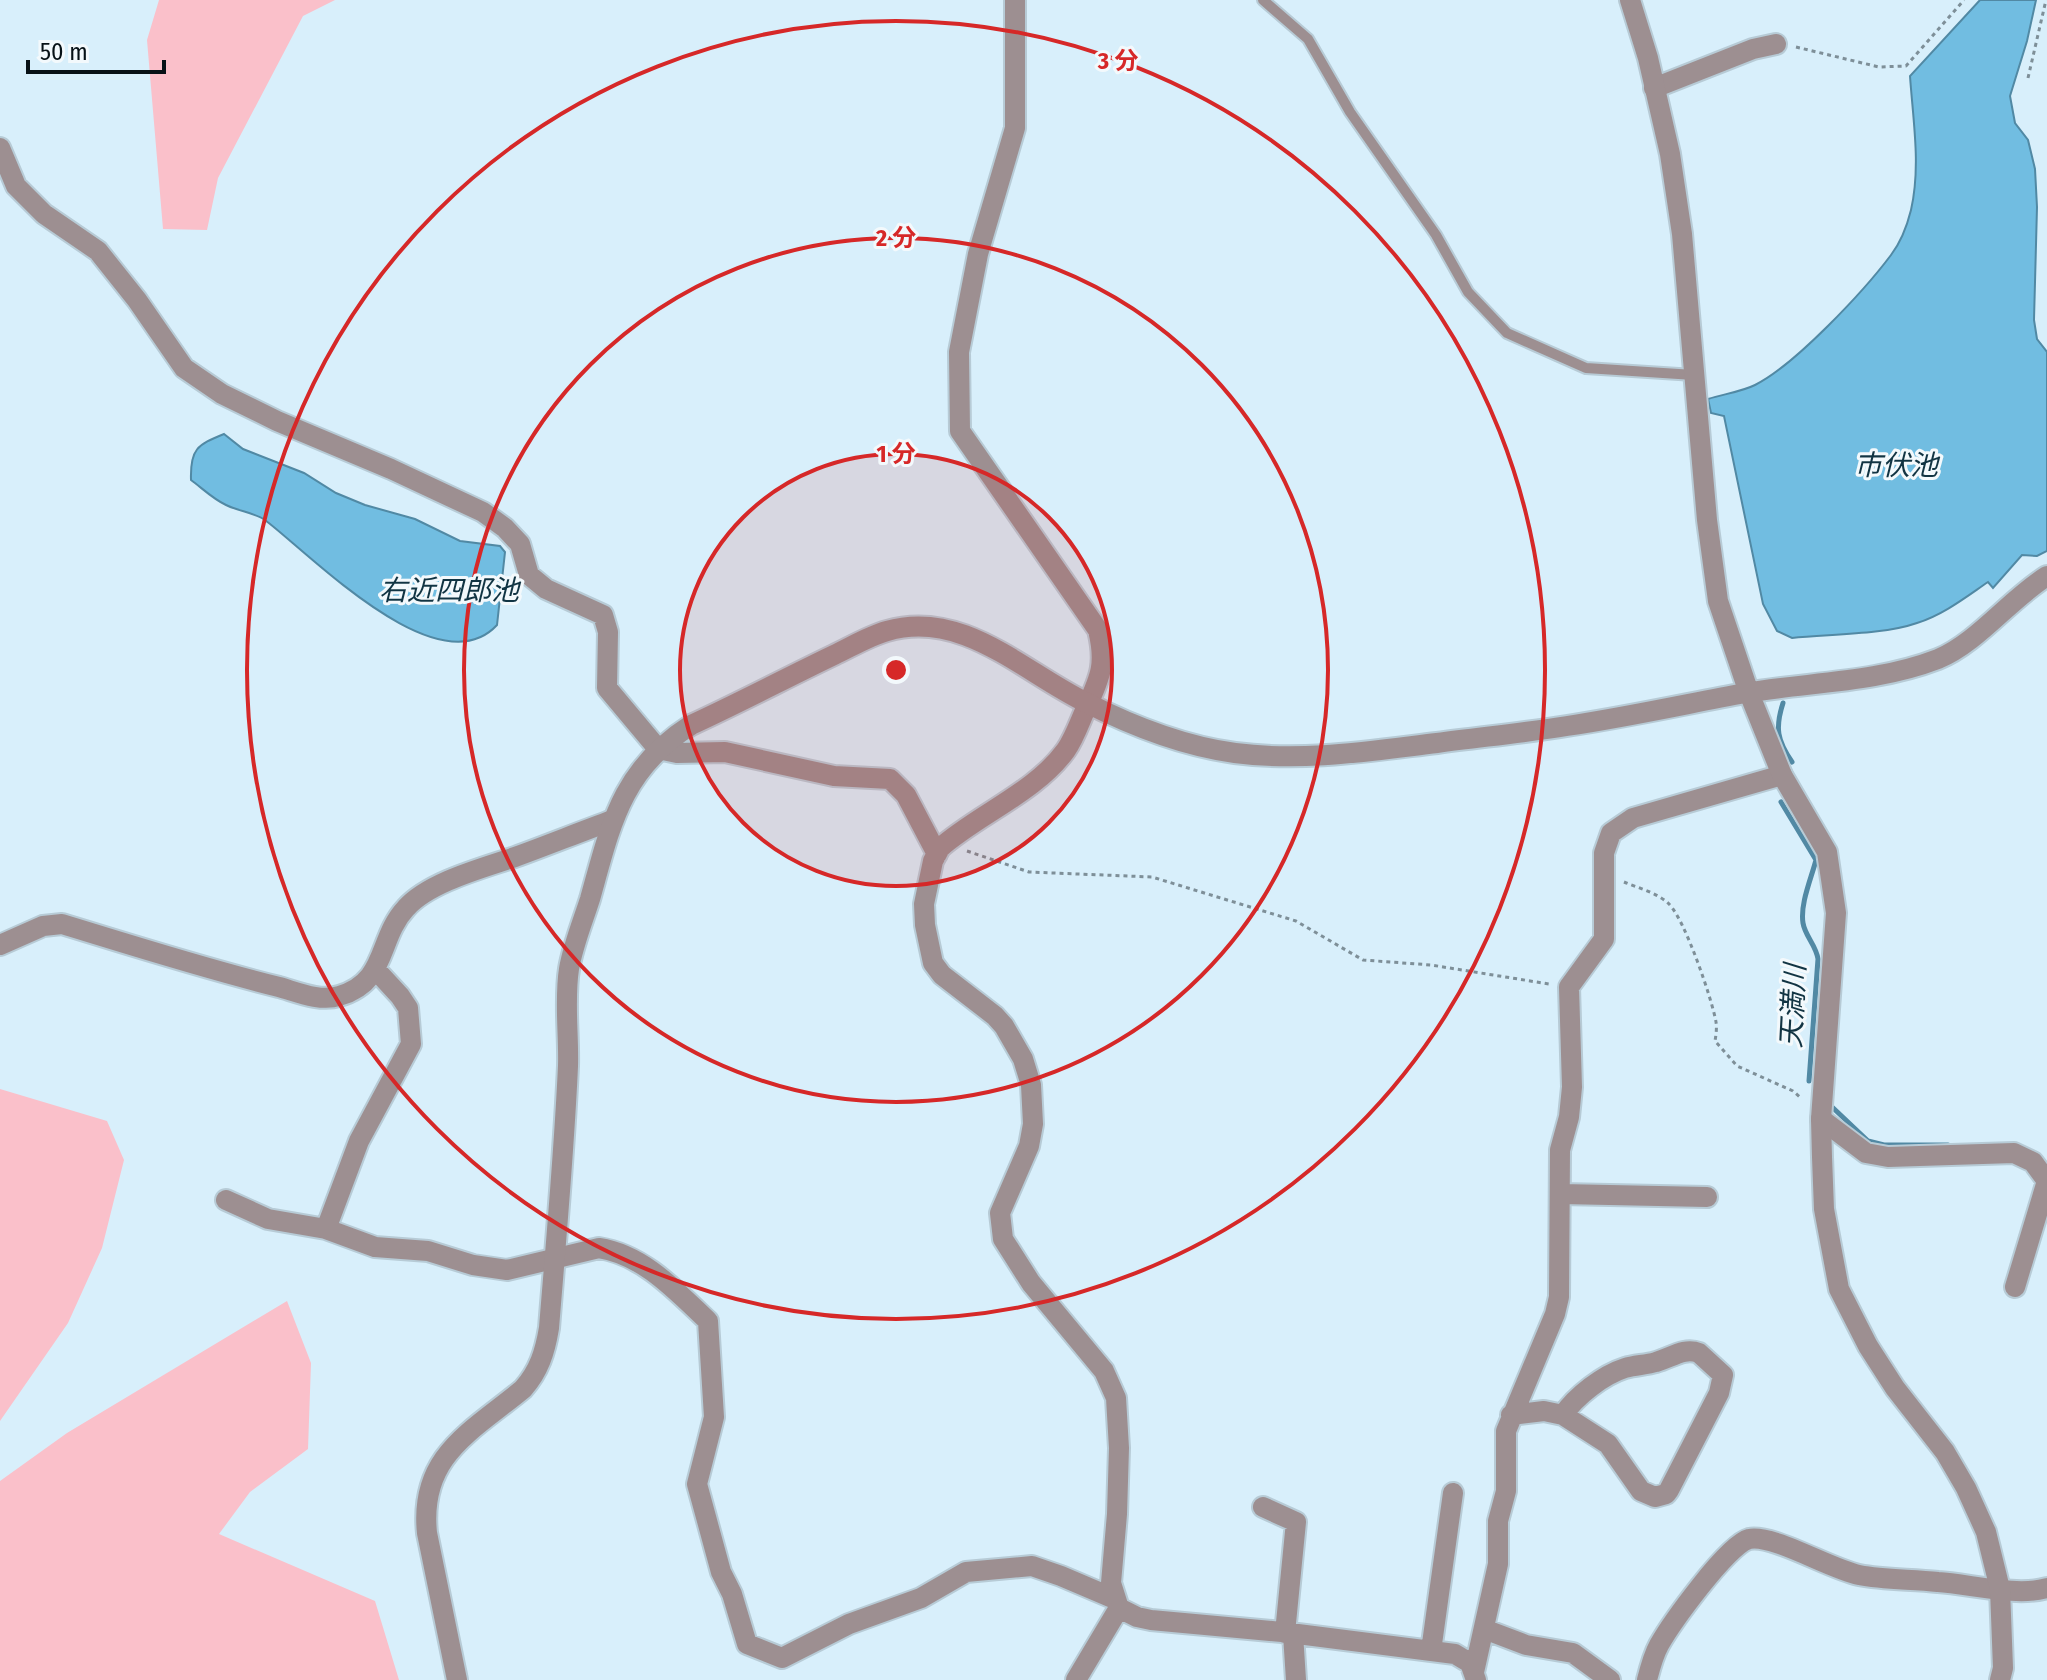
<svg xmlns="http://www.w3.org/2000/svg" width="2047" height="1680" viewBox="0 0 2047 1680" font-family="'Fira Sans Condensed','Noto Sans JP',sans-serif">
	<rect width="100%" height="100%" fill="#d8effb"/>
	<path fill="#fac0ca" d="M159 0H335L303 16 218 178 207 230 163 229 147 40Z
		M0 1089 107 1121 124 1160 102 1248 68 1323 0 1421Z
		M287 1301 311 1363 308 1449 250 1492 219 1534 375 1601 399 1680H0V1481L67 1433Z"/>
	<path fill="#71bde1" stroke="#5189a4" stroke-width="2" d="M1980 0H2036L2027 41 2010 96 2015 123 2028 140 2035 169 2037 207 2034 320 2037 339 2047 352V551L2037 556 2022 555 1993 588 1988 582C1966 597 1943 615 1917 623 1883 635 1829 634 1792 638L1777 631 1763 604 1724 416 1711 413 1708 399C1723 394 1741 392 1755 385 1795 365 1864 291 1891 255 1901 242 1907 226 1911 210 1921 166 1913 120 1910 76Z
		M224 434 243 449 304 473 336 493 365 505 415 519 460 541 500 546 505 552 497 625C439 688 311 555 265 520 255 513 238 511 226 505 213 499 202 488 191 480 190 449 197 445 224 434Z"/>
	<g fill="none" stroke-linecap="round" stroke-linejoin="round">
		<path stroke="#5189a4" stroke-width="5" d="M1783 703C1775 728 1777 740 1792 762
			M1781 802 1816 860C1811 879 1800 904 1803 923 1805 936 1816 945 1818 959L1809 1081
			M1831 1106 1868 1141 1884 1145H1948"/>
		<g stroke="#b7cbd6" stroke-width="14">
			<path id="service" d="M1263 0 1308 39 1350 112 1436 235 1468 292 1507 333 1586 368 1694 375"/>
		</g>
		<g stroke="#b7cbd6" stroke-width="24">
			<path id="minor" d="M1015 0V128L978 254 959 352 960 431 1098 630C1106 663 1101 676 1087 706 1080 721 1075 737 1066 750 1036 792 977 815 940 848L933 861 924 904 925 925 933 963 942 975 995 1016 1004 1026 1023 1059 1031 1085 1033 1124 1029 1146 1000 1213 1003 1239 1031 1283 1104 1371 1116 1398 1119 1448 1117 1514 1111 1583 1119 1608 1137 1617 1151 1620 1282 1632 1455 1654 1470 1663 1476 1680
				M1654 88 1753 49 1776 44
				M0 148 16 186 44 214 98 251 137 300 184 368 222 394 277 421 391 469 483 512 505 528 520 544 529 575 546 589 603 615 608 632 607 688 658 749 677 753 725 752 834 776 890 779 906 795 937 854
				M0 945 43 926 62 924C134 946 206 969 279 987 297 992 320 1002 339 996 388 982 377 939 406 908 429 882 483 868 515 857 548 845 580 832 613 820
				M1821 1119 1866 1153 1888 1157 2014 1153 2033 1162 2047 1181
				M1561 1194 1707 1197
				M226 1200 268 1219 326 1229 375 1247 428 1251 473 1265 507 1270 599 1248C644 1255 677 1292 708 1321L714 1417 697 1484 721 1572 732 1594 747 1644 782 1658 849 1624 921 1598 966 1572 1032 1566 1061 1576 1115 1599
				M326 1229 359 1141 411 1044 408 1008 400 996 376 970
				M2015 1287 2047 1181
				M1511 1415 1544 1411 1563 1415 1608 1444 1641 1491 1655 1497 1666 1494 1669 1490 1719 1393 1723 1375 1699 1353C1684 1347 1671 1358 1656 1362 1646 1365 1635 1365 1625 1368 1603 1375 1576 1396 1563 1415
				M1263 1507 1296 1522 1285 1633
				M1484 1629 1526 1645 1573 1653 1610 1680
				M1293 1634 1296 1680
				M1431 1651 1453 1493
				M1474 1672 1498 1564V1521L1506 1491V1431L1555 1314 1559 1297 1560 1150 1569 1117 1572 1087 1569 987 1604 939V853L1611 833 1633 818 1782 775
				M1076 1680 1119 1608
				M1647 1680C1650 1668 1653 1656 1659 1645 1671 1624 1727 1545 1749 1539 1773 1534 1830 1569 1859 1575 1884 1580 1912 1579 1938 1582 1970 1584 2017 1597 2047 1588"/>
		</g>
		<g stroke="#b7cbd6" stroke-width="24">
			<path id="tertiary" d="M1630 0 1648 58 1670 154 1682 234 1707 520 1718 601 1749 693 1782 775 1827 852 1836 913 1821 1119 1822 1157 1824 1209 1839 1289 1868 1346 1895 1388 1945 1452 1966 1488 1986 1532 2000 1589 2003 1668 2000 1680
				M457 1680 427 1533C419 1456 471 1432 523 1389 539 1371 545 1352 549 1328 556 1241 564 1154 568 1066 569 1035 564 1000 569 969 573 945 583 921 590 899 611 824 621 770 691 725 739 703 786 678 834 655 851 647 869 636 887 631 962 609 1022 671 1085 702 1132 726 1183 746 1235 753 1303 762 1370 751 1437 743 1481 737 1524 733 1567 726 1627 717 1686 704 1745 693 1810 682 1876 683 1938 659 1977 643 2010 599 2047 576"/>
		</g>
		<path stroke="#7e8f98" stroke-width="3" stroke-dasharray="4 4" stroke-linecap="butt" d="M1796 47 1879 67 1906 66 1964 0
			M2028 78 2046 0
			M967 851 1029 872 1152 877 1296 921 1363 960 1431 965 1549 984
			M1624 882C1638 888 1658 893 1669 904 1685 920 1712 999 1716 1022 1717 1028 1716 1035 1715 1041L1737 1066 1793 1091 1802 1099"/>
		<use href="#service" stroke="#9d8f91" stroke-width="10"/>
		<use href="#minor" stroke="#9d8f91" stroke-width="20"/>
		<use href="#tertiary" stroke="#9d8f91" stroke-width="20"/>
	</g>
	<circle cx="896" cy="670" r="216" fill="#d62828" fill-opacity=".12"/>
	<g fill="none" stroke="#d62828" stroke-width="4">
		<circle cx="896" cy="670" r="216"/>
		<circle cx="896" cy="670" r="432"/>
		<circle cx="896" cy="670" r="649"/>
	</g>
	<g text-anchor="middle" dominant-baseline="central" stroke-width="6" stroke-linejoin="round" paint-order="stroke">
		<g font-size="28" font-style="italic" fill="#113443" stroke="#f3f9fc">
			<text x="1896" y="465">市伏池</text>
			<text x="449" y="590">右近四郎池</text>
			<text transform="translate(1793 1006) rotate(-87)">天満川</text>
		</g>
	</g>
	<circle cx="896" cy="670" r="12" fill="#d62828" stroke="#f3f9fc" stroke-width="4"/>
	<g font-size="24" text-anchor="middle" font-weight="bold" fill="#d62828" stroke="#f3f9fc" stroke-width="6" stroke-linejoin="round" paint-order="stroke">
		<text x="1118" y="69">3 分</text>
		<text x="896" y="246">2 分</text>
		<text x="896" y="462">1 分</text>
	</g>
	<path d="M28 60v12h136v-12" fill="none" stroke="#071116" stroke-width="4"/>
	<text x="40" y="60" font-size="24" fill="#071116" stroke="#f3f9fc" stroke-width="6" paint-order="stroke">50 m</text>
</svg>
